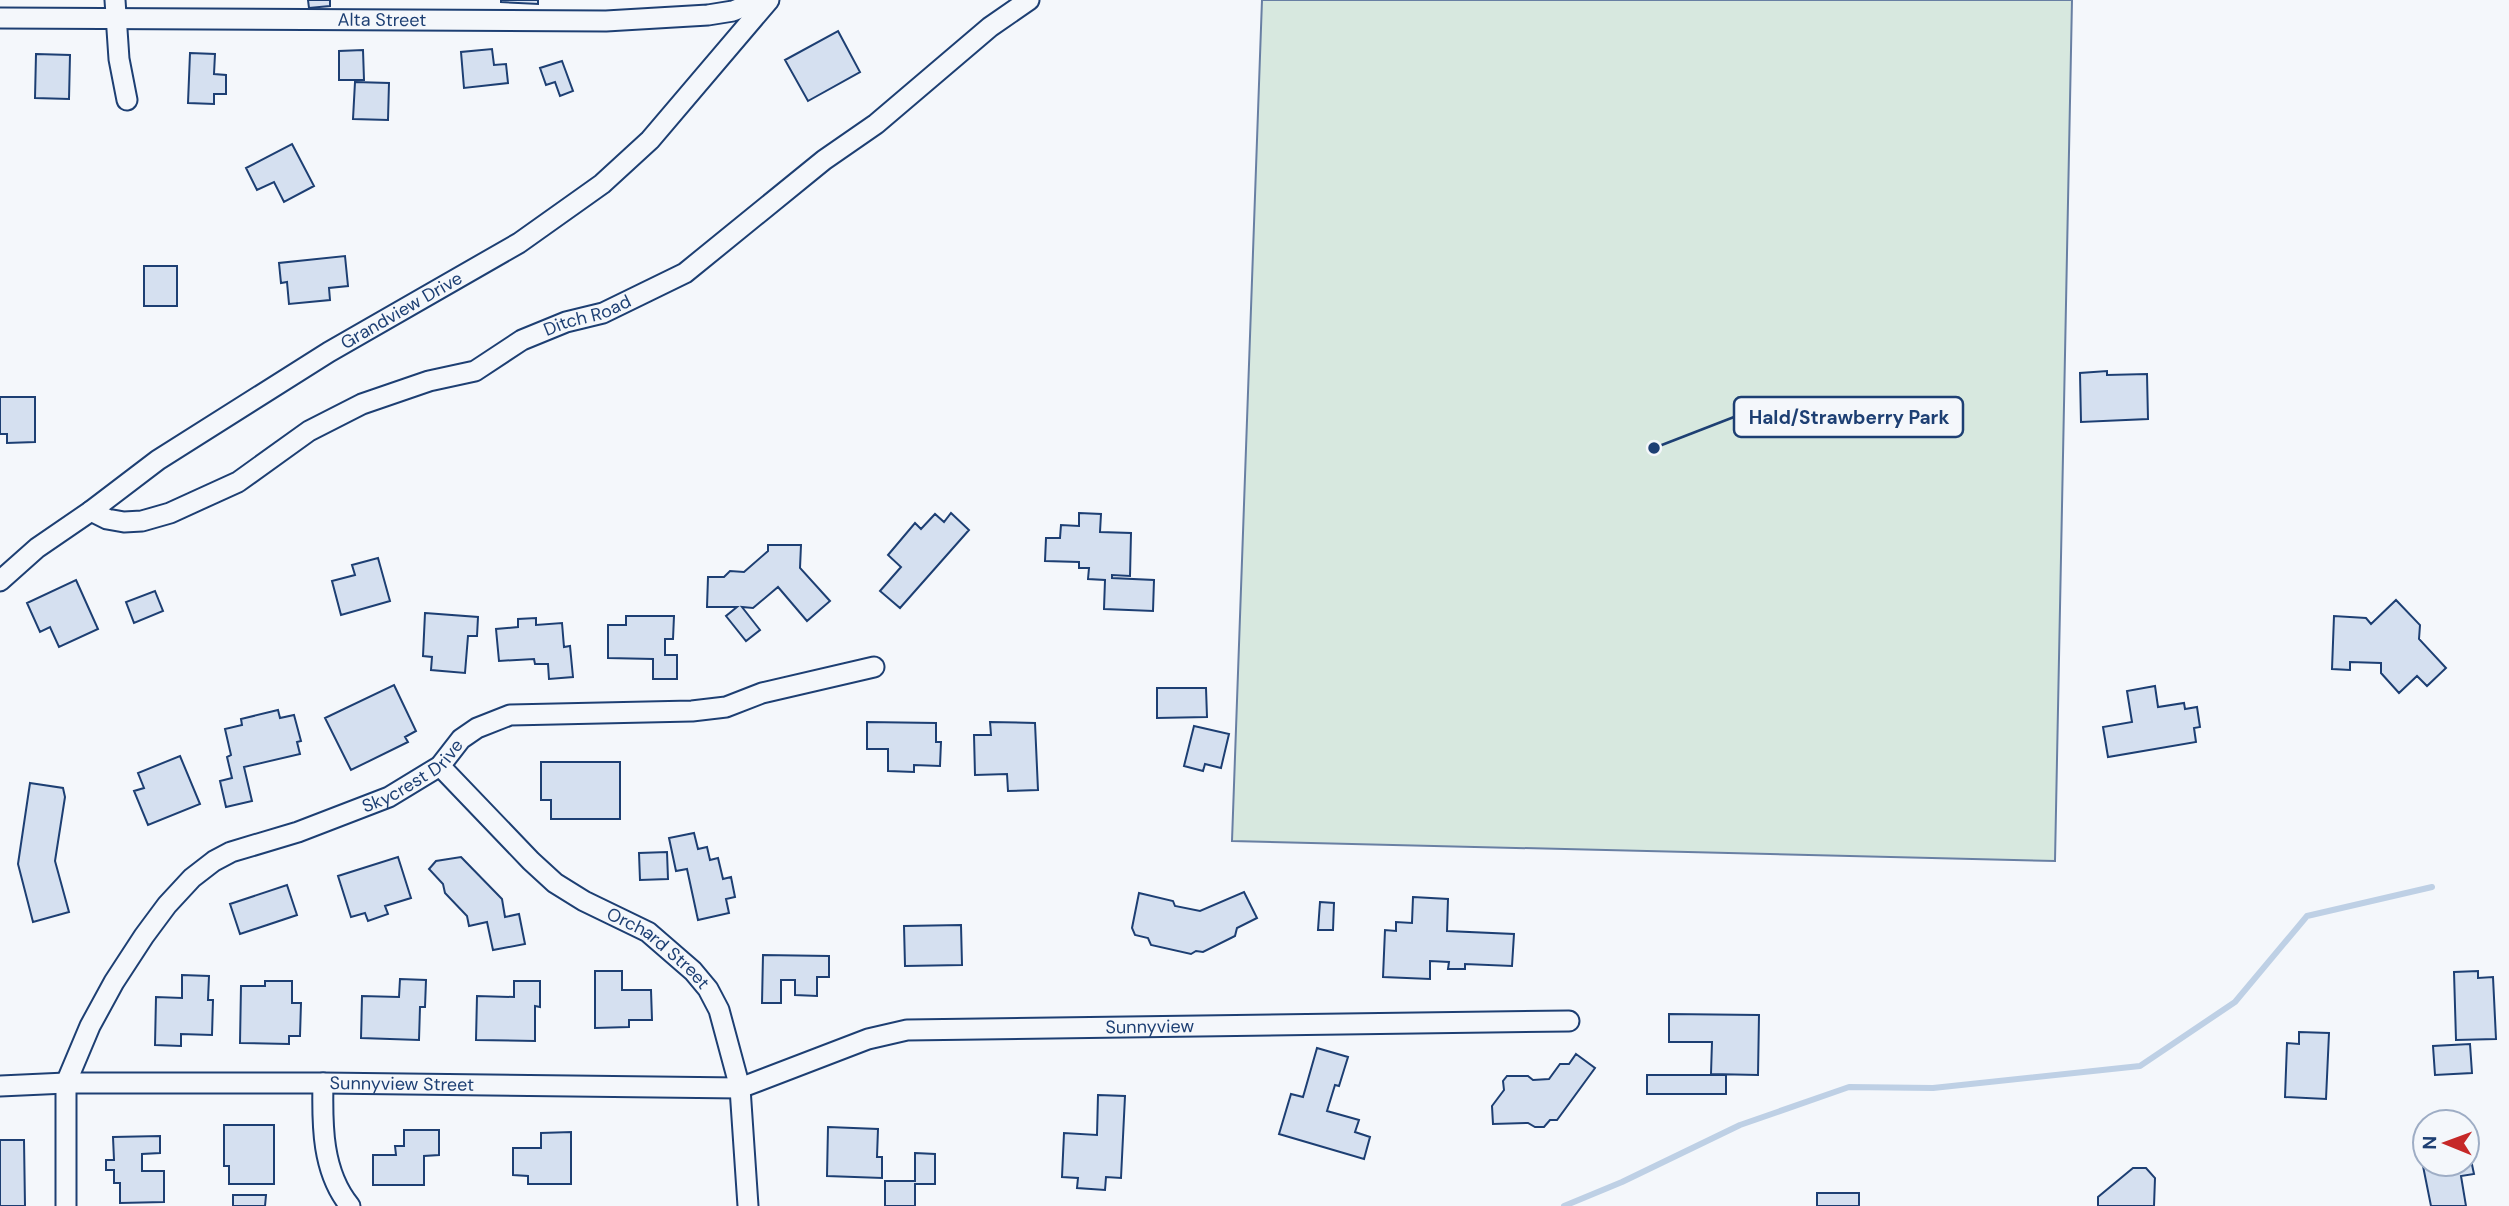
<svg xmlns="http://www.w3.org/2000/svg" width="2509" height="1206" viewBox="0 0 2509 1206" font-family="'DM Sans',sans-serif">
	<rect width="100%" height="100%" fill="#f4f7fb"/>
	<path fill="#d7e8df" stroke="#687fa3" stroke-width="2" d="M1262 0H2072L2055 861 1232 841Z"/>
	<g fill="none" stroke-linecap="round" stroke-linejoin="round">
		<path stroke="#bed0e5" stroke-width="6" d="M1564 1206 1622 1182 1740 1125 1849 1087 1933 1088 2140 1066 2235 1002 2307 916 2432 887"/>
	</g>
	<path fill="#d5e0f0" stroke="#1d3f73" stroke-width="2" d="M308 0H330V6L309 8Z
		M501 0H538V4L501 2Z
		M838 31 860 72 808 101 785 60Z
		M492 49 494 65 506 64 508 83 464 88 461 52Z
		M363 50 364 80H339V51Z
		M190 53 215 54 214 74 226 75V94H214V104L188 103Z
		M36 54 70 55 69 99 35 98Z
		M562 61 573 91 560 96 555 82 546 85 540 68Z
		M355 82 389 83 388 120 353 119Z
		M292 144 314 186 284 202 274 182 257 190 246 168Z
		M345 256 348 286 329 288 330 300 289 304 287 282 281 283 279 263Z
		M144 266H177V306H144Z
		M2107 371V375L2147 374 2148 419 2081 422 2080 373Z
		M0 397H35V442L7 443V434H0Z
		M951 513 969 530 900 608 880 591 901 567 888 555 915 523 921 529 935 514 944 522Z
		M1079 513 1101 514 1100 532 1131 533 1130 576 1112 575V578L1154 580 1153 611 1104 609 1105 580 1088 579 1089 568H1079V562L1045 561 1046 538H1060L1061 525 1079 526Z
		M768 545H801L800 568 830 601 807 621 778 587 753 608 742 607 760 630 746 641 726 616 737 607H707L708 577H724L730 571 744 572 768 551Z
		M378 558 390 601 341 615 332 581 355 575 352 565Z
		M76 580 98 629 59 647 50 627 40 632 27 603Z
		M155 591 163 611 134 623 126 602Z
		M2396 600 2420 625 2419 639 2446 668 2427 686 2417 676 2399 693 2381 673V663L2350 662V670L2332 669 2334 616 2366 618 2371 624Z
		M425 613 478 617 477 636H468L465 673 431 670 432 657 423 656Z
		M626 616H674L673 639H665V655H677V679H653V659L608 658V625H626Z
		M536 618V625L562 623 564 647 570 646 573 677 549 679 548 664H535L534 659 499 661 496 629 518 627V619Z
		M394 685 416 731 405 737 408 742 351 770 325 718Z
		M2155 686 2158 707 2184 703 2185 709 2197 707 2200 727 2194 728 2196 742 2108 757 2103 727 2132 722 2127 691Z
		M1157 688H1206L1207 717 1157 718Z
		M278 710 280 718 294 715 301 741 297 742 300 754 244 767 252 801 226 807 220 781 232 778 227 757 231 755 225 729 242 725 241 719Z
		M867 722 936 723V742H941L940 766 914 765V772L888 771V749H867Z
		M990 722 1035 723 1038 790 1008 791 1007 774 975 775 974 735H991Z
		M1194 726 1229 734 1221 768 1205 764 1203 771 1184 766Z
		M180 756 200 804 148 825 134 791 144 788 138 773Z
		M541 762H620V819H551V800H541Z
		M30 783 63 788 65 797 55 861 69 912 33 922 18 864Z
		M694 833 698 849 707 847 710 860 718 858 723 879 731 877 735 897 726 899 729 913 698 920 687 869 676 871 669 838Z
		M667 852 668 879 640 880 639 853Z
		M398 857 411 898 385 906 388 914 368 921 365 913 351 917 338 876Z
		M461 857 502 899 505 917 519 914 525 944 493 950 487 922 469 926 467 916 445 893 443 884 429 869 436 861Z
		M287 885 297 915 240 934 230 904Z
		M1244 892 1257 918 1237 928 1235 936 1203 952 1196 951 1191 954 1151 945 1148 938 1135 935 1132 928 1139 893 1173 901 1175 906 1200 911Z
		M1413 897 1448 899 1447 931 1514 934 1512 966 1465 964V969H1448L1449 962 1430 961V979L1383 977 1385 930 1396 931V922L1412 923Z
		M1320 902 1334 903 1333 930H1318Z
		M961 925 962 965 905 966 904 926Z
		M763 955 829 956V977H817V996L795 995V980H781V1003H762Z
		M595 971H622V990H651L652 1020H629V1027L595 1028Z
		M2478 971V978L2493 977 2496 1039 2456 1040 2454 972Z
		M182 975 209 976 208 1000H213L212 1035 181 1034V1046L155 1045 156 997 182 998Z
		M400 979 426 980 425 1007H420L419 1040 361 1038 362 996 399 997Z
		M265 981H292V1003H301L300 1036H289V1044L240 1043 241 986H265Z
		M514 981H540V1007L535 1006V1041L476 1040 477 996 514 997Z
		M1669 1014 1759 1015 1758 1075 1711 1074 1712 1042H1669Z
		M2299 1032 2329 1033 2326 1099 2285 1097 2287 1043 2299 1044Z
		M2470 1044 2472 1073 2435 1075 2433 1046Z
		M1317 1048 1348 1057 1339 1086 1335 1085 1327 1111 1359 1120 1355 1132 1370 1137 1364 1159 1279 1134 1291 1094 1303 1097Z
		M1576 1054 1595 1068 1557 1120H1550L1544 1127H1535L1528 1123 1493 1124 1492 1106 1504 1090 1503 1081 1507 1076H1528L1533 1080 1549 1079 1560 1064H1569Z
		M1647 1075H1726V1094H1647Z
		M1098 1095 1125 1096 1121 1178 1106 1177 1105 1190 1077 1188 1078 1178 1062 1177 1064 1133 1097 1135Z
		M224 1125H274V1184H229V1166H224Z
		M828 1127 878 1129 877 1157H882V1178L827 1176Z
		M404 1130H439V1155L424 1156V1185H373V1155H396L395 1146H404Z
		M571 1132V1184H528V1176L513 1175V1148H541V1133Z
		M160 1136V1153L142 1154V1171H164V1202L120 1203V1183H114V1170H106V1160H114L113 1137Z
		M0 1140H24L25 1206H0Z
		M2467 1141 2474 1174 2461 1176 2466 1206H2431L2420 1151 2425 1150V1164H2467Z
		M915 1153 935 1154V1184H915V1206H885V1181H915Z
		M2133 1168H2146L2155 1178 2154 1206H2098V1197Z
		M1817 1193H1859V1206H1817Z
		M233 1195H266L265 1206H233Z"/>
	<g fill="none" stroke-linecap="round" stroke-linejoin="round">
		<g stroke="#1d3f73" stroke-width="23">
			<g id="street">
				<path d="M115 0 119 59 127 100"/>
				<path id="s1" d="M0 18 606 21 708 15 733 11 760 0"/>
				<path id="s2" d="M91 511 107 519 124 522 142 521 170 513 238 482 309 431 362 404 429 381 475 371 522 340 566 322 603 313 685 273 824 160 876 124 990 27 1029 0"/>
				<path id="s3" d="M0 581 37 548 91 511 158 460 329 352 519 243 602 184 650 140 769 0"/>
				<path id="s4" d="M440 766 531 861 555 883 584 901 648 932 693 971 708 989 719 1010 740 1088 748 1206"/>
				<path d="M323 1083C322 1125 322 1172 350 1206"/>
				<path id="s5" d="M0 1086 66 1083H323L740 1088 868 1039 907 1030 1569 1021"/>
				<path id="s6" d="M66 1206V1083L90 1026 114 982 144 936 167 905 192 878 214 861 231 852 298 832 389 797 440 766 461 739 477 728 510 715 692 711 726 707 762 693 874 667"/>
			</g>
		</g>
		<use href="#street" stroke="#f4f7fb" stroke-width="19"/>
	</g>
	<g text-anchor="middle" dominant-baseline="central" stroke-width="5" stroke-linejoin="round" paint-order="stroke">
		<g font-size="18" fill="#1d3f73" stroke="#f4f7fb">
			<text stroke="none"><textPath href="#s1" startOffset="382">Alta Street</textPath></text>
			<text stroke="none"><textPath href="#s3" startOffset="485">Grandview Drive</textPath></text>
			<text stroke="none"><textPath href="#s2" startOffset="548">Ditch Road</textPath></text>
			<text stroke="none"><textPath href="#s6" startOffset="611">Skycrest Drive</textPath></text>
			<text stroke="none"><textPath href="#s4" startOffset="287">Orchard Street</textPath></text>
			<text stroke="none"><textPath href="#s5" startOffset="1160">Sunnyview</textPath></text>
			<text stroke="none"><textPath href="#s5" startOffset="402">Sunnyview Street</textPath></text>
		</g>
	</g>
	<path fill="none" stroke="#1d3f73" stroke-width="2.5" d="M1654 448L1734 417"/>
	<circle fill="#1d3f73" stroke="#f4f7fb" stroke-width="2.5" cx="1654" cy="448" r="7"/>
	<rect fill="#f4f7fb" stroke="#1d3f73" stroke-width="2.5" x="1734" y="397" width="229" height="40" rx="7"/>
	<g font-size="19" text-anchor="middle" font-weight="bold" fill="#1d3f73">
		<text x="1849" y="424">Hald/Strawberry Park</text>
	</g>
	<g transform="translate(2446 1143) rotate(271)"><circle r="33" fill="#f4f7fb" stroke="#9eadc5" stroke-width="2"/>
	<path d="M0-5L12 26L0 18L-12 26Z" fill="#c62828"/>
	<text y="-10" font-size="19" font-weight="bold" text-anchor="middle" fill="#1d3f73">N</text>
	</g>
</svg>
